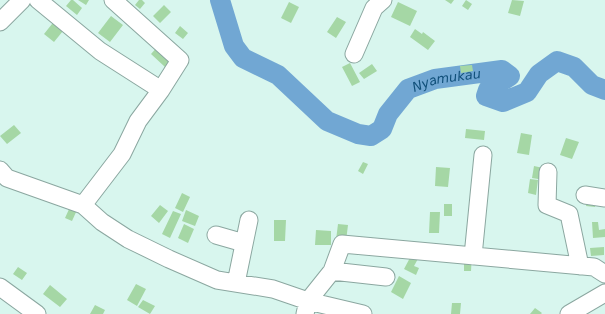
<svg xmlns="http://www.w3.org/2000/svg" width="605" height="314" viewBox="0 0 605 314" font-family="'DejaVu Sans',sans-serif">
	<rect width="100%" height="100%" fill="#d8f6ee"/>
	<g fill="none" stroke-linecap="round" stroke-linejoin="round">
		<path stroke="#71a7d3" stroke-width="20" id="s1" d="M220 0 234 46 243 58 278 75 327 121 358 134 371 136 382 129 388 114 408 89 435 79 502 70 510 76 488 90 486 96 503 102 527 92 539 74 557 61 574 67 592 85 605 90"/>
	</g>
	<path fill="#a5d7a5" d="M71 0H73L82 8 77 15 66 6Z
		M78 0H89L86 5Z
		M139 0H142L145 3 140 9 135 5Z
		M445 0H454L451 4Z
		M466 0 472 4 468 10 462 6Z
		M512 0 524 1 520 16 508 13Z
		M289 2 299 7 291 23 281 18Z
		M398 2 417 11 410 26 391 17Z
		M164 5 171 12 160 23 153 16Z
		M111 16 123 25 110 42 98 33Z
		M337 17 346 22 336 38 327 32Z
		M56 19 67 26 54 42 44 34Z
		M180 26 188 33 183 39 175 33Z
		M415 29 422 34 423 32 435 41 428 50 410 37Z
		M159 45 178 52 165 67 151 54Z
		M350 63 360 82 352 86 342 67Z
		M372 64 377 71 364 79 359 73Z
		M472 65 473 71 461 73 460 66Z
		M14 125 21 133 7 144 0 136Z
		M466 129 485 131 484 140 465 138Z
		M521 133 532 135 529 155 517 153Z
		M566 138 579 142 572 159 560 155Z
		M363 162 368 164 363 174 358 171Z
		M534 166 552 170 550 181 532 178Z
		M436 167 450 168 448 187 435 186Z
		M530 179 538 180 536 195 528 193Z
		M182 193 190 197 183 212 175 208Z
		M588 195 597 196 595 207 586 206Z
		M444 204H452V216H444Z
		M160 205 168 211 159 223 151 216Z
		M70 207 77 210 72 221 65 218Z
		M186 210 199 216 195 226 182 221Z
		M173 211 181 214 170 238 162 234Z
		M430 212H440L439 233H429Z
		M274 220H286L285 241H274Z
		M592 222H598L599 230 605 229V237L593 238Z
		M184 224 194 229 188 243 178 238Z
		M338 224 348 225 345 249 335 248Z
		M316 230 331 231V245H315Z
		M604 247V255L591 256 590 248Z
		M412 254 419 257 414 266 419 268 416 275 404 269Z
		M464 254H472L471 271H464Z
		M18 267 27 273 22 280 13 274Z
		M399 276 411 283 403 299 391 292Z
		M136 284 146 289 137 306 127 300Z
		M50 285 67 299 60 307 43 294Z
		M143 300 155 306 150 314 138 307Z
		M452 303H461L460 314H451Z
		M95 305 105 310 103 314H90Z
		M535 308 542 313 541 314H530Z"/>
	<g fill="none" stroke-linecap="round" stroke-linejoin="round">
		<g stroke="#8ba7a0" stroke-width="19">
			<path id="minor" d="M38 0 100 51 161 90 138 121 122 154 83 205
				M113 0 180 60 161 90
				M0 22 22 0
				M354 54 374 8 383 0
				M0 170 7 178 83 205 102 222 128 239 169 259 217 280 273 289 308 301 363 314
				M548 172 547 205 569 214 580 266
				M585 195 605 198
				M216 235 244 243
				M473 256 483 155
				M332 271 386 277
				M236 283 249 220
				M0 287 37 314
				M305 314 308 301 332 271 342 244 594 267 605 274
				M569 314 605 293"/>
		</g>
		<use href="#minor" stroke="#fff" stroke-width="17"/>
	</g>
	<g text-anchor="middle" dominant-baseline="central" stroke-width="3.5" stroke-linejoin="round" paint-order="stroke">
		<g font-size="13" font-style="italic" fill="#11507a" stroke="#d8f6ee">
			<text stroke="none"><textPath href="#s1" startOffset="317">Nyamukau</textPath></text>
		</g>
	</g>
</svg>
